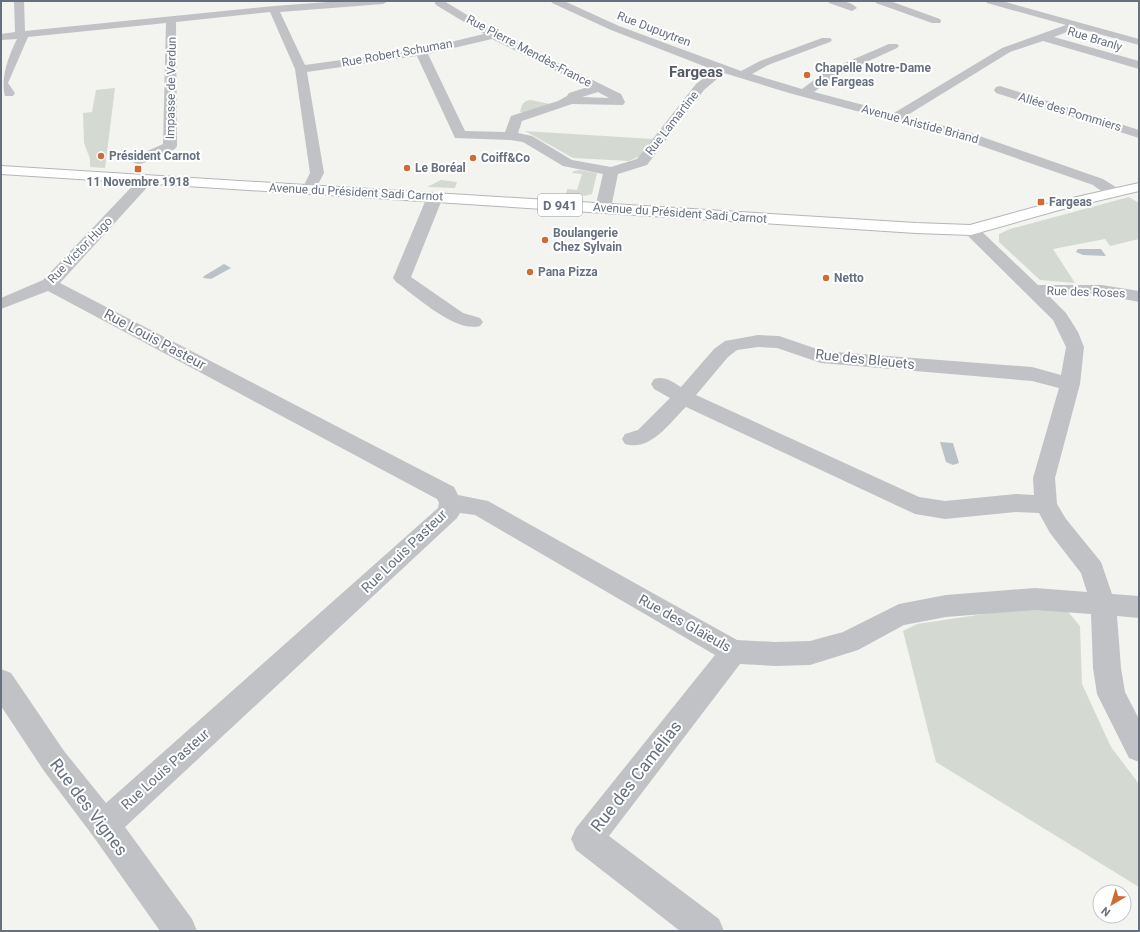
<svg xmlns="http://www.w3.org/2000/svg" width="1140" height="932" viewBox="0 0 1140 932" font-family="Roboto,sans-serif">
	<rect width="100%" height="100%" fill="#f3f3f0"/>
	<path fill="#d4dad1" d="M115 88 105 168 90 167V159L84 143 83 113 92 112 96 90Z
		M531 100 550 104 551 105 525 113 520 112C522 105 522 101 531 100Z
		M525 131 653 139 640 156 629 161 573 158Z
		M579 170 597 173 592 194 584 196 566 195 567 189 577 190 582 174 572 173 574 171Z
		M441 180 457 182 455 188 427 187Z
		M1129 197 1139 203V239L1110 246 1105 239 1053 249 1075 283 1040 280 999 242V234L1010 229Z
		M1039 606 1064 607 1080 626 1082 684 1111 747 1139 784V887L936 762 903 631 917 624Z"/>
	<path fill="#bbc2c7" d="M1078 249H1101L1106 256 1083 255 1076 252Z
		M224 264 231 268 211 279 203 278 204 276Z
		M940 442 953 443 959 463 953 465 946 462Z"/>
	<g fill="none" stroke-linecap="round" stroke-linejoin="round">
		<g stroke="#b3b6b9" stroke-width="2">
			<path id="major" d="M1 166 916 223 970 225 1050 203 1139 183V191L1059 210 971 235 916 233 1 174Z"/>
		</g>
		<path fill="#c0c2c5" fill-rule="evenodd" d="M14 1H24L25 31 274 6 341 1H388L383 4 280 12 305 65 421 49 484 34 436 5 434 1H444L497 33 621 94 625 102 623 105 572 104 522 121 518 133 532 136 572 160 611 167 637 159 696 84 714 70 611 30 552 3 551 1H564L619 26 741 71 760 61 822 38H830L832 40 830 42 768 65 752 74 802 89 826 71 889 44H897L899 46 897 48 834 77 814 92 894 113 1002 48 1066 25 987 3 986 1H1002L1139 39V45L1077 28 1054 37 1139 61V69L1043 41 1010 52 906 116 971 133 1103 179 1119 189 1121 192 1119 195C1109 198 1101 191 1093 185L961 139 789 93 724 73 704 90 647 165 618 174 611 208 608 211 603 213 598 211 595 208 603 174 563 166 523 142 510 140 455 138 417 56 307 72 324 173 314 192 309 193 304 192 302 189 310 173 295 69 270 12 176 22 177 146 175 149 144 163 139 164 134 163 132 160 134 157 163 144 166 23 28 37 8 83 15 93 13 96H5C0 78 9 55 17 39L1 40V34L15 32ZM492 39 588 87 569 93 567 96 558 101 511 116 505 132 465 131 428 54ZM598 92 609 98 582 97Z
			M828 1C838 1 850 0 857 8L852 11 829 3Z
			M875 1H890L940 19 941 21 940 23H932L876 3Z
			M1000 86 1139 130V138L996 93 994 90 996 87Z
			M147 175 152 176 154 179 152 182 60 283 454 487 458 495 488 501 737 640 775 642 810 641 843 632 899 604 946 595 1035 588 1087 592 1081 573 1050 533 1039 513 1016 512 945 519 915 514 686 407C670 422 651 452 625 444L622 439 625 434 638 430 670 398 654 389 651 384 654 379C665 376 671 381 681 387L714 349 725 341 758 335 779 336 823 351 1032 367 1061 375 1066 347 1053 320 965 233 963 230 965 227 971 225 977 227 1038 285H1102L1139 291V302C1109 295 1079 294 1048 295L1066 313 1078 332 1084 347 1080 384 1055 478 1057 504 1066 519 1101 562 1112 594 1139 596V618L1117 616 1121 668 1125 692 1139 719V762L1129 758 1097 694 1093 668 1091 614 1035 610 946 617 904 625 858 650 810 665 775 666 740 664 609 836 719 919 724 931H680L576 850 571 839 576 828 715 655 475 515 460 513 457 518 125 827 192 919 197 931H160L93 836 44 771 1 706V669L11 673 64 751 106 803 438 508 439 503 437 499 48 291 1 309V298L43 280 142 176ZM758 347 777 348 821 363 1032 381 1059 388 1033 478 1034 495 1016 494 945 501 919 497 696 395 728 357 737 350Z
			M435 192 440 194 443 197 411 277 463 313 480 318 483 322 480 326C455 333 416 296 396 282L393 278 427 197 430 194Z"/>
		<use href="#major" fill="#fff" fill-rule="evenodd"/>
	</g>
	<g fill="#cf6c34" stroke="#fff" stroke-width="1.5">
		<circle cx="807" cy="75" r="4"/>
		<circle cx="101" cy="156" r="4"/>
		<circle cx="473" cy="158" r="4"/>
		<circle cx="407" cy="168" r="4"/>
		<rect x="134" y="165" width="8" height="8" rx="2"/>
		<rect x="1037" y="198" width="8" height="8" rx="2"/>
		<circle cx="545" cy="240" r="4"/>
		<circle cx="530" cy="272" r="4"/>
		<circle cx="826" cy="278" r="4"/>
	</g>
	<g text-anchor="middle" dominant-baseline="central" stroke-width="4" stroke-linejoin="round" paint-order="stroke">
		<g font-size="12" fill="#66707e" stroke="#fff">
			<text transform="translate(654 29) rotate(21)">Rue Dupuytren</text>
			<text transform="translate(1095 39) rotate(17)">Rue Branly</text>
			<text transform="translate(529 51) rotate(28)">Rue Pierre Mendès-France</text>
			<text transform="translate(397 53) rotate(-10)">Rue Robert Schuman</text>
			<text transform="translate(171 88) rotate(-89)">Impasse de Verdun</text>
			<text transform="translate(1070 112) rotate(17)">Allée des Pommiers</text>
			<text transform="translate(672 123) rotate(-52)">Rue Lamartine</text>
			<text transform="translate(920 124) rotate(15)">Avenue Aristide Briand</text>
			<text transform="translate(356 192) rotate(3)">Avenue du Président Sadi Carnot</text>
			<text transform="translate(680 213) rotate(4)">Avenue du Président Sadi Carnot</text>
			<text transform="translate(80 250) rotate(-46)">Rue Victor Hugo</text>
			<text transform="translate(1086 292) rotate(2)">Rue des Roses</text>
		</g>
		<g font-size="12" font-weight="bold" fill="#66707e" stroke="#fff" text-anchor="start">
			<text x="815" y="68">Chapelle Notre-Dame<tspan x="815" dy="14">de Fargeas</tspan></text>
			<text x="109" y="156">Président Carnot</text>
			<text x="481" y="158">Coiff&amp;Co</text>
			<text x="415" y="168">Le Boréal</text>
			<text x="138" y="182" text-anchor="middle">11 Novembre 1918</text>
			<text x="1049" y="202">Fargeas</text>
			<text x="553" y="233">Boulangerie<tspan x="553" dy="14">Chez Sylvain</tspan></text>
			<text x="538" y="272">Pana Pizza</text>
			<text x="834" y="278">Netto</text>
		</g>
		<rect fill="#fff" stroke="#949ba5" stroke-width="1" x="538" y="194" width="44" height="22" rx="3"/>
		<g font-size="13" font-weight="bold" fill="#66707e">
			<text x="560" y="205">D 941</text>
		</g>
		<g font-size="14" fill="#66707e" stroke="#fff">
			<text transform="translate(155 339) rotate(28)">Rue Louis Pasteur</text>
			<text transform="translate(865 359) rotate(6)">Rue des Bleuets</text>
			<text transform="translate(404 551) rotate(-44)">Rue Louis Pasteur</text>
			<text transform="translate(685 623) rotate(29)">Rue des Glaïeuls</text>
			<text transform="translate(165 769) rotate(-42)">Rue Louis Pasteur</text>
		</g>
		<g font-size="15" font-weight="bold" fill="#535a64" stroke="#fff">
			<text x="696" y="72">Fargeas</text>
		</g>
		<g font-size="17" fill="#66707e" stroke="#fff">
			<text transform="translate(636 776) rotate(-52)">Rue des Camélias</text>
			<text transform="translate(89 807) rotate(53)">Rue des Vignes</text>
		</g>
	</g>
	<rect width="1140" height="932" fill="none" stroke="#66707e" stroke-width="4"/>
	<g transform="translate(1112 904) rotate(218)"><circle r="19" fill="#ffffff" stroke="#c2c6cb"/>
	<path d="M0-3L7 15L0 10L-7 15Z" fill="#cf6c34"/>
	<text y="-6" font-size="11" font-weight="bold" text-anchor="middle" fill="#66707e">N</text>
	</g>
</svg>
